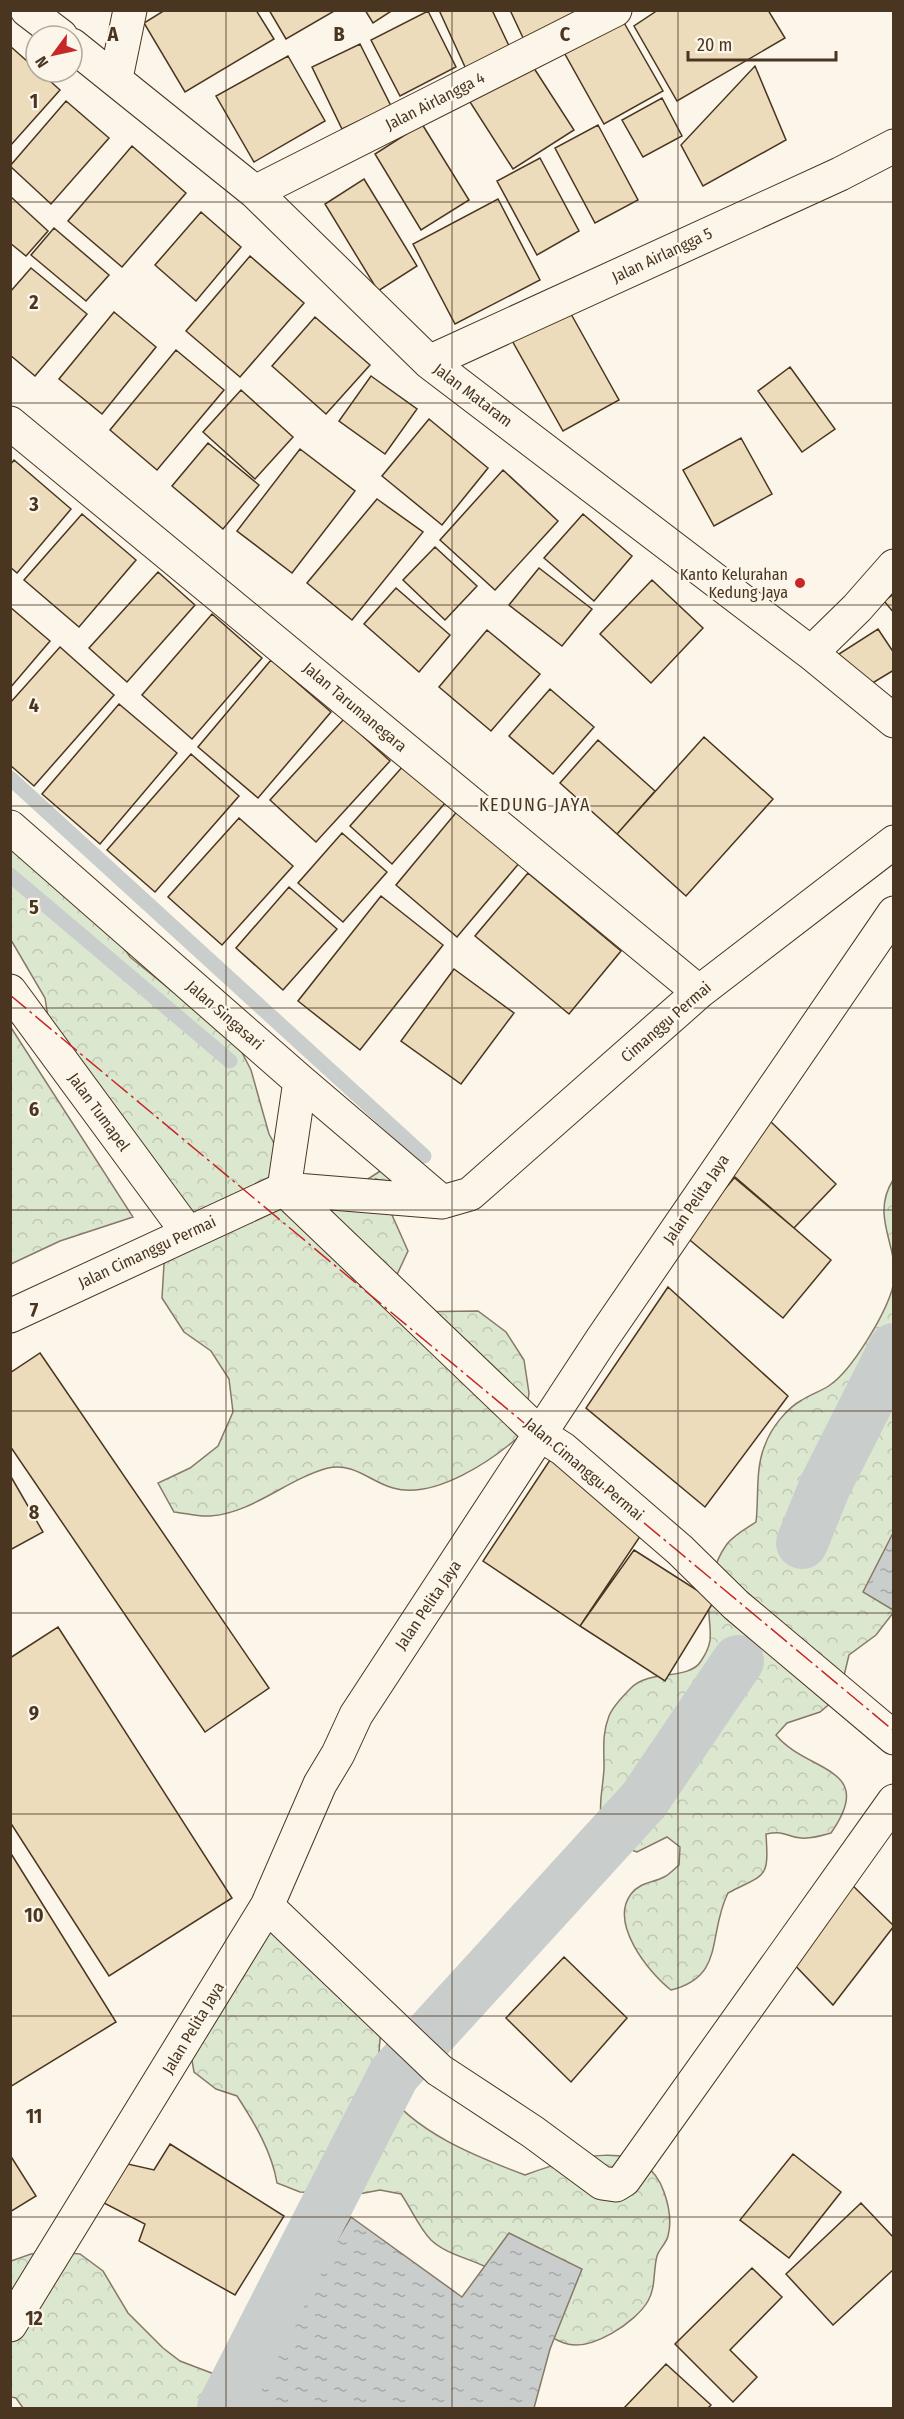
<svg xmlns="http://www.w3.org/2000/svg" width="904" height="2419" viewBox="0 0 904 2419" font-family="'Fira Sans Condensed',sans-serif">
	<defs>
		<pattern id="forest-crowns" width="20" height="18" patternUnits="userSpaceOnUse" patternTransform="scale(1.5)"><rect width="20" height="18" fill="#dce7d0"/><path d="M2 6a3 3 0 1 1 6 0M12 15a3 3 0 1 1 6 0" fill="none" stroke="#bec7b2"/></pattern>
		<pattern id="water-ripples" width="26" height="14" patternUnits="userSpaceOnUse" patternTransform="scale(1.5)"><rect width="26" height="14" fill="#c9cecd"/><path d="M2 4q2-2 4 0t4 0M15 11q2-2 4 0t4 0" fill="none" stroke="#a5a8a6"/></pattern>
	</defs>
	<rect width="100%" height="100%" fill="#fbf6e9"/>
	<path fill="url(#forest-crowns)" stroke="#887966" stroke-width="1.5" d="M10 812 91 898 130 957 237 1043 251 1070 269 1134 284 1161 323 1208 385 1168 435 1197 376 1179 408 1251 394 1281 406 1312 478 1311 506 1332 524 1360 529 1393 523 1433C493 1460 435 1500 393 1488 371 1482 353 1462 328 1468 287 1479 253 1513 210 1516 198 1517 185 1513 174 1512L158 1483 190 1468 218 1446 233 1412 229 1379 211 1351 184 1332 162 1298 164 1264 177 1247 51 1036 45 998 11 940Z
		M10 1026 133 1217 60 1241 11 1264Z
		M893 1180V1613L876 1635 849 1655 842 1684 833 1701 820 1712 787 1723 776 1735C807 1773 878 1766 831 1833 821 1836 811 1839 801 1838 785 1837 787 1830 766 1834 769 1880 766 1873 728 1893 707 1935 726 1976 671 1990 648 1972 609 1923 631 1894 640 1882 653 1883 664 1877 670 1874 674 1869 679 1865L680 1847 667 1837 637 1852C629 1849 616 1845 610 1837 593 1815 604 1790 604 1766 604 1748 602 1734 609 1716 613 1706 623 1696 631 1688 649 1669 689 1681 701 1661 714 1642 710 1634 709 1614 707 1591 713 1563 727 1544 734 1535 747 1528 756 1522 759 1497 755 1468 765 1445 771 1428 787 1408 802 1400 811 1394 822 1391 830 1385 852 1370 884 1316 892 1290 904 1250 868 1220 893 1180Z
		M261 1930 284 1935 381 2033C379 2044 377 2077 383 2087 413 2132 477 2157 525 2175 568 2159 644 2133 664 2192 669 2206 672 2221 668 2236 666 2244 659 2249 657 2256 653 2271 656 2287 648 2301 636 2322 590 2353 564 2343 527 2329 526 2298 500 2276 480 2259 450 2258 431 2240 419 2228 411 2208 401 2194L380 2190 359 2194 300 2192 277 2183C272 2152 254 2122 237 2096L216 2089 194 2072 190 2049Z
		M57 2252 80 2254 103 2271 128 2313 163 2348 180 2361 222 2377 261 2408H23L16 2398 11 2397V2261L31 2254Z"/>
	<path fill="url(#water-ripples)" stroke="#887966" stroke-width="1.5" d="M893 1533 894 1610H893L863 1592Z
		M351 2217 462 2297 509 2233 582 2269 550 2349 534 2408H236Z"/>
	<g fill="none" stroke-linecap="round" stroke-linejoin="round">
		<path stroke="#c9cecd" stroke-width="15" d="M10 778 424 1156
			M10 875 230 1061"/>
		<path stroke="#c9cecd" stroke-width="52" d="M802 1543 825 1486 894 1349
			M223 2408 394 2074 644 1800 738 1661"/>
	</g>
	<path fill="#ecdcbc" stroke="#4a3520" stroke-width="1.5" d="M165 10H256L274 39 185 92 144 23Z
		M269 10H336L286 39Z
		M365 10H393L373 23Z
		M439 10H492L510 48 466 69Z
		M510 10H574L577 16 525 42Z
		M658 10H768L785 38 677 101 634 26Z
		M428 11 456 67 400 96 371 40Z
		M619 14 663 91 604 124 561 47Z
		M360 44 391 106 342 129 312 67Z
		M10 46 36 69V72H40L60 90 10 146Z
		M288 56 325 121 254 162 216 96Z
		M530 62 574 130 513 169 470 102Z
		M755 66 786 140 703 186 681 145Z
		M662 98 682 136 643 157 622 120Z
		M66 101 109 138 51 204 10 166Z
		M422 124 469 200 421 230 375 154Z
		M598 125 638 200 595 223 555 148Z
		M132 146 186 193 122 267 68 221Z
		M540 158 579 231 537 255 497 181Z
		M364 179 417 266 378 291 325 204Z
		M10 196 48 231 26 256 10 243Z
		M498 199 540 280 455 324 413 244Z
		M201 212 241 247 196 301 155 265Z
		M54 228 109 275 86 301 31 255Z
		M250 256 304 303 240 377 186 331Z
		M31 268 87 314 35 376 10 355V292Z
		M566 305 619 400 563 431 510 337Z
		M114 312 156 347 102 414 59 379Z
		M315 317 370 365 326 414 272 366Z
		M176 350 224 390 157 470 110 430Z
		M790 367 835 429 802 452 758 391Z
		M371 376 417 409 385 454 339 421Z
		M241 390 293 437 255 479 203 432Z
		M429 419 488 468 442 525 382 476Z
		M741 438 772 494 714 526 683 470Z
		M208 443 259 485 223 529 172 486Z
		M300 449 355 491 292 573 237 531Z
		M14 460 71 509 17 573 10 567V465Z
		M503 470 558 521 495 590 440 540Z
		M377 499 423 532 352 620 307 583Z
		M82 514 136 560 79 627 24 580Z
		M583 514 632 556 594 601 544 558Z
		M435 547 477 586 445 620 403 580Z
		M539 568 592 609 562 646 509 605Z
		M158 572 195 605 127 682 89 648Z
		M652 580 703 628 651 683 600 634Z
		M396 588 450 635 419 672 364 624Z
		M894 594V613L884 601Z
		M10 607 50 641 10 688Z
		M212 614 262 658 192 739 142 695Z
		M878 629 894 653V670L861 690 839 654Z
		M487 630 540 674 491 731 439 687Z
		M60 647 114 695 34 786 10 765V703Z
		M271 660 331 712 258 798 198 747Z
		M550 689 594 727 553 774 509 736Z
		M119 704 177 753 100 844 42 794Z
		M344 719 390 761 316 842 270 800Z
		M704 737 773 799 686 896 617 834Z
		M598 740 655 791 617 834 560 783Z
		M191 754 239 796 155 892 107 850Z
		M404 765 446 802 392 864 350 826Z
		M464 803 526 855 457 937 396 885Z
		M239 818 293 866 222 945 168 897Z
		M342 833 387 872 343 922 298 883Z
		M528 873 621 951 569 1014 475 936Z
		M289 887 337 929 283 990 236 948Z
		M381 896 443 945 360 1050 298 1001Z
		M454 969 514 1013 461 1084 401 1041Z
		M770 1121 836 1184 794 1228 724 1169Z
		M735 1177 831 1260 783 1318 685 1236Z
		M668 1287 788 1396 705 1507 586 1408Z
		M40 1353 269 1688 205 1732 10 1446V1373Z
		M550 1460 647 1526 580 1626 483 1561Z
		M10 1475 43 1532 10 1550Z
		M634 1550 714 1601 665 1681 580 1626Z
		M58 1627 232 1898 109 1976 10 1822V1658Z
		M10 1852 116 2022 10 2087Z
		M849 1882 894 1926 833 2005 787 1957Z
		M564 1957 627 2018 571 2082 506 2018Z
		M170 2144 284 2216 235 2295 139 2241 145 2224 102 2202 128 2164 154 2170Z
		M793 2154 841 2192 789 2258 740 2220Z
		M10 2155 36 2196 10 2212Z
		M861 2203 894 2238V2269L833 2325 786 2274Z
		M752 2268 782 2297 730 2350 757 2377 733 2402 675 2344Z
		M666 2364 711 2405 708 2408H624Z"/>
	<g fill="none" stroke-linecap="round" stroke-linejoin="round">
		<g stroke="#4a3520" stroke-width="35">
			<path id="minor" d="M27 10 61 36
				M72 45 255 192 429 362 811 653 894 721
				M116 78 130 10
				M255 192 615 10
				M429 362 840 174 894 146
				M10 423 699 992
				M811 653 857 608 894 566
				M10 827 300 1081 442 1202
				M10 991 188 1233
				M284 1189 541 1435 563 1449 680 1550 736 1605 894 1738
				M284 1189 442 1202 470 1194 699 992 894 842
				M10 1316 284 1189 300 1081
				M267 1906 439 2070 533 2132 602 2183 616 2185 624 2180 894 1801
				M10 2325 267 1906 320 1784 338 1754 356 1715 602 1339 894 913"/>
		</g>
		<use href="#minor" stroke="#fbf6e9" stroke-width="33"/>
		<path stroke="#c62828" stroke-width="1.5" stroke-dasharray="21 4.5 3 4.5" stroke-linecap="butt" d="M10 995 894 1731"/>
	</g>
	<path fill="none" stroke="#4a3520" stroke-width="1.5" stroke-opacity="0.55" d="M226 10V2408M452 10V2408M678 10V2408M10 202H894M10 403H894M10 605H894M10 806H894M10 1008H894M10 1210H894M10 1411H894M10 1613H894M10 1814H894M10 2016H894M10 2217H894"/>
	<circle fill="#c62828" stroke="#fbf6e9" stroke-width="2" cx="800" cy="583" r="6"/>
	<g text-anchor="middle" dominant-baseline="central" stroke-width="4.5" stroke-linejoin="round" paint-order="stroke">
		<g font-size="16" fill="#4a3520" stroke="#fbf6e9">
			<text transform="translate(435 101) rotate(-27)">Jalan Airlangga 4</text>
			<text transform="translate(662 255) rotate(-25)">Jalan Airlangga 5</text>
			<text transform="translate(473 395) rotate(37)">Jalan Mataram</text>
			<text transform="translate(355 707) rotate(40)">Jalan Tarumanegara</text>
			<text transform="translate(225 1015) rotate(41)">Jalan Singasari</text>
			<text transform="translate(666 1022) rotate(-41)">Cimanggu Permai</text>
			<text transform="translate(99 1112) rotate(54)">Jalan Tumapel</text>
			<text transform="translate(696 1199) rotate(-56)">Jalan Pelita Jaya</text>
			<text transform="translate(147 1252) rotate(-25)">Jalan Cimanggu Permai</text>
			<text transform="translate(584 1469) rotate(40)">Jalan Cimanggu Permai</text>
			<text transform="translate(428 1605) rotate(-56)">Jalan Pelita Jaya</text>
			<text transform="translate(193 2028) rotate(-59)">Jalan Pelita Jaya</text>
		</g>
		<g font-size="16" fill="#4a3520" stroke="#fbf6e9" text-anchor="end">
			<text x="788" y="574">Kanto Kelurahan<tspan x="788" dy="18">Kedung Jaya</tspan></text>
		</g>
		<g font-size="18" letter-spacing="1.5" fill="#4a3520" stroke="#fbf6e9">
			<text x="535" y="805">KEDUNG JAYA</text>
		</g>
	</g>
	<g font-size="20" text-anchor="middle" font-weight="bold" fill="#4a3520" stroke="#fbf6e9" stroke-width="4.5" stroke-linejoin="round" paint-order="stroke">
		<text x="113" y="41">A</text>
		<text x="339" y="41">B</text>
		<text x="565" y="41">C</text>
		<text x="34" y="108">1</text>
		<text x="34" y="309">2</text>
		<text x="34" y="511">3</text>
		<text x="34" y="712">4</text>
		<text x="34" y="914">5</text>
		<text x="34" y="1116">6</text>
		<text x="34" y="1317">7</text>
		<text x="34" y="1519">8</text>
		<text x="34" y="1720">9</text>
		<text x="34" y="1922">10</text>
		<text x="34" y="2123">11</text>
		<text x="34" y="2325">12</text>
	</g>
	<rect width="904" height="2419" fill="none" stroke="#4a3520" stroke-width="24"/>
	<g transform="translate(54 54) rotate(237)"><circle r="28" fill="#fbf6e9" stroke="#b4a999" stroke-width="1.5"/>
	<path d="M0-4.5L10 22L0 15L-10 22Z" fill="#c62828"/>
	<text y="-9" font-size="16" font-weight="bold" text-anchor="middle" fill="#4a3520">N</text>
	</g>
	<path d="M688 51v9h148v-9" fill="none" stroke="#4a3520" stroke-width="3"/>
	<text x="697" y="51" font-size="18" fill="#4a3520" stroke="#fbf6e9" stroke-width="4.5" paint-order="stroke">20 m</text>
</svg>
